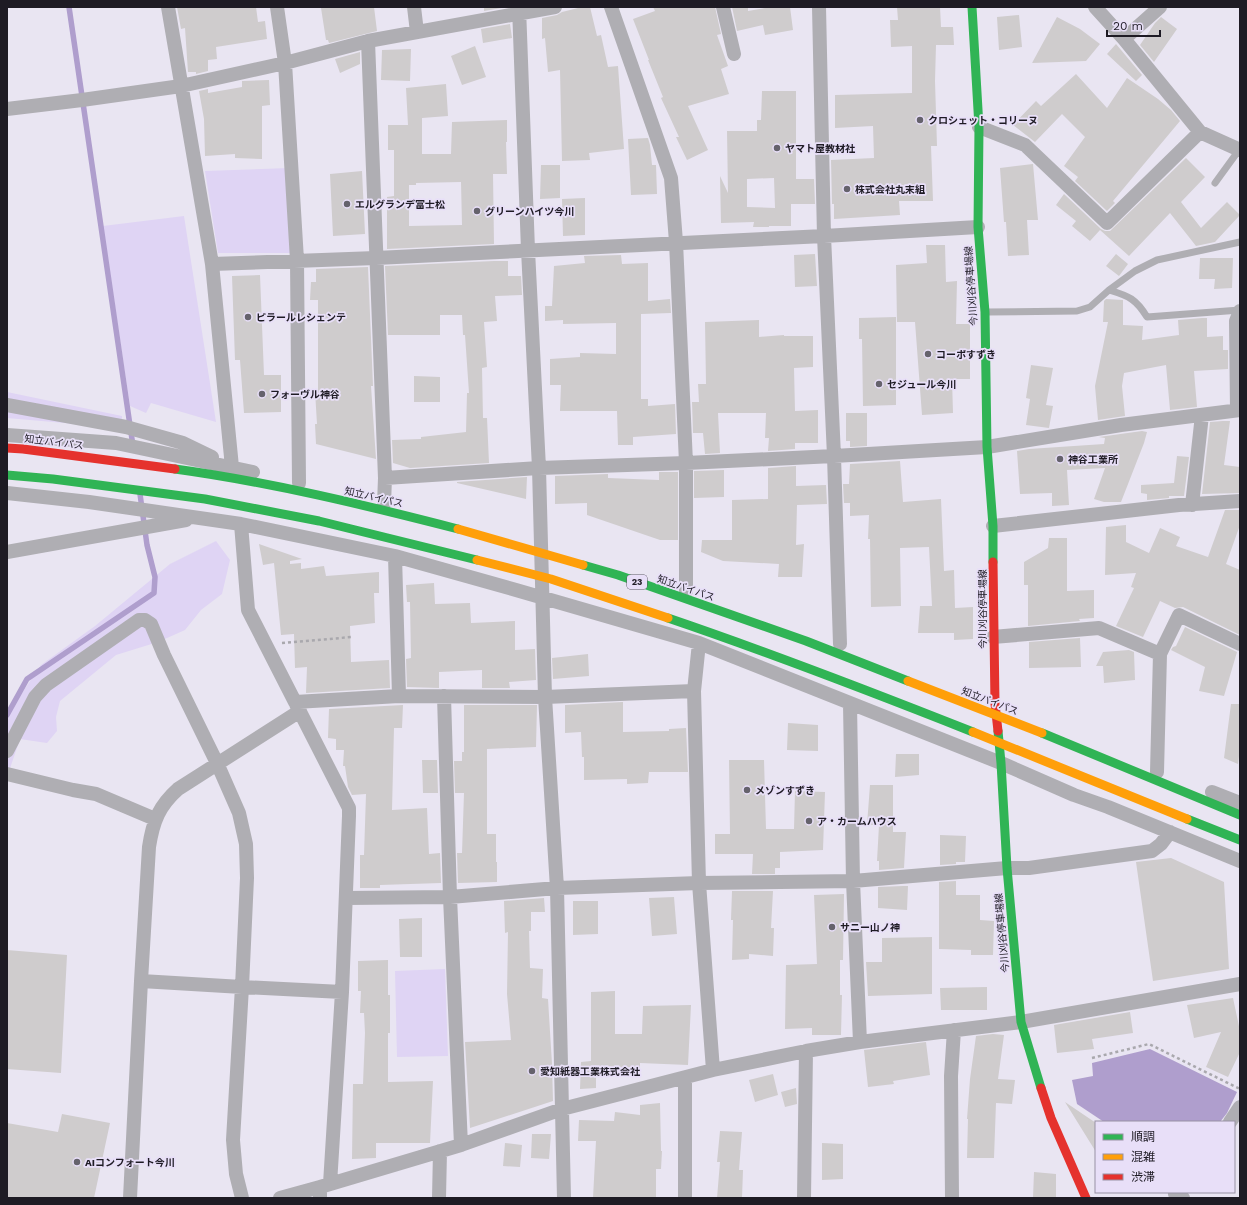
<svg xmlns="http://www.w3.org/2000/svg" width="1247" height="1205" viewBox="0 0 1247 1205" font-family="'Work Sans','Noto Sans JP',sans-serif">
	<rect width="100%" height="100%" fill="#e9e5f2"/>
	<path fill="#dfd4f4" d="M289 168 295 253H218L205 171Z
		M184 216 216 422 151 403 146 413 130 406 103 226Z
		M7 392 122 416V428L7 418Z
		M216 541 230 560 222 594 201 610 185 630 158 642 116 655 60 701 56 717 57 731 47 743 20 739 7 777V715L41 665 95 626 170 564Z
		M445 969 448 1056 397 1057 395 971Z"/>
	<path fill="#af9ecd" d="M1150 1049 1237 1092 1227 1113 1220 1122H1104L1077 1104 1072 1080 1093 1076 1092 1063Z"/>
	<g fill="none" stroke-linecap="round" stroke-linejoin="round">
		<path stroke="#af9ecd" stroke-width="5.5" d="M69 7 133 446
			M7 715 27 679 154 593 155 577 147 545 140 494"/>
	</g>
	<path fill="#cfcccd" fill-rule="evenodd" d="M177 7H256L258 22 265 21 267 39 216 47 217 59 208 60V71L196 74V72H188L185 28 181 29Z
		M333 7H374L377 31 329 43 328 40H326L321 8Z
		M484 7H507L484 11Z
		M582 7H590L597 36 601 35 608 67 618 66 624 149 589 153 590 160 562 161 560 70 548 72 545 38 542 39V18L557 15 562 12Z
		M653 7H715L721 34 717 35 728 66 721 69 729 94 688 106 708 150 687 160 676 137H679L661 98 663 97 648 60H649L633 19 655 11Z
		M732 7H748V11L771 7H790L793 30 765 35 763 25 737 31Z
		M897 7H940L941 27H953L954 45H936L935 81 937 146H931L933 201H899L900 215 834 219V204H832L831 160 874 158 873 126 835 128V95L912 93V46L891 47 890 20H898Z
		M1019 15 1022 47 999 50 997 17Z
		M1057 17 1080 29 1100 44 1086 61 1032 63Z
		M1161 17 1177 29 1154 62 1140 45 1155 23Z
		M510 24 512 38 483 43 481 29Z
		M1116 44 1142 75 1136 81 1107 54Z
		M475 46 486 77 462 85 451 56Z
		M411 49 410 81 381 80 382 50Z
		M360 52V64L340 73 335 59Z
		M1076 74 1107 108 1127 78 1158 99 1171 110 1180 121 1113 201 1115 203 1107 211 1075 181 1078 177 1064 166 1085 137 1062 114 1035 142 1013 125 1036 101 1041 106Z
		M269 80 270 105 262 106V159L235 158V154L205 156 204 119 199 91 208 89V93L242 87V81H243Z
		M446 84 448 116 422 118V154H451L452 122 507 120V142H506L507 174H493L494 244 387 249V197L394 196V150H388V125H408L406 88ZM461 182 462 225 409 226V185H416V183Z
		M762 91H796V179H814L815 204H791V226H769V227H753L754 222 721 223 720 176 728 193 727 131H757V120H761ZM774 178 775 208 747 207V179Z
		M648 138 650 145 652 165H656L657 194 631 195 628 139Z
		M1186 158 1205 177 1181 202 1201 228 1227 202 1240 215 1215 242 1196 246 1170 213 1129 256 1100 230 1090 241 1072 226 1076 221 1056 205 1064 194 1101 229 1105 231H1110Z
		M1033 164 1038 220H1027L1029 255 1008 256 1006 222H1004L1000 168Z
		M541 165H560V198L540 199Z
		M362 171 365 234 333 236 330 174Z
		M585 198V235L563 236 562 199Z
		M926 245H945L946 282 957 281 956 324H970V379H952L953 413 922 415 915 322H897L896 265 927 263Z
		M815 254 817 286 795 287 794 255Z
		M1116 254 1128 264 1119 276 1106 266Z
		M621 255 622 264 648 263V301L670 299 671 313 641 314V399H648V406L675 404 676 434 633 437V445H618L617 411H560L561 385H550V359L580 357V353L616 354V323L563 324V320L545 321V306H552L554 266 585 263 584 256Z
		M1200 258H1233L1232 288 1214 289 1215 279H1199Z
		M494 261H508V276H521L522 295 495 296 497 321 484 322 487 367 482 368 483 418H487L489 463 410 468 393 463 392 440 421 439V437L466 432 467 393H469L465 335H463L462 315H440V335H388L385 266Z
		M368 267 373 386H371L376 459 316 444 315 424H317L315 391H318V300H310L311 282H316V269Z
		M260 275 264 375H281V412L244 413 240 360H235L232 276Z
		M1106 299 1123 300V325L1143 326 1142 340 1179 335 1178 320 1202 318H1207V337L1223 336V350H1228V369L1194 371 1197 407 1170 410 1166 365 1124 373 1122 386 1125 416 1098 420 1095 386 1108 322H1103L1104 301Z
		M896 317V405L863 406 862 339H859V318Z
		M759 320V337L784 335V336H813V367L794 368 795 411 818 410V443H795V449L768 451 769 438H765L766 413H718L720 453 705 454 703 433H693L692 402H699L698 384H706L705 322Z
		M1031 365 1053 368 1046 405 1053 406 1049 428 1026 425 1030 399 1026 398Z
		M414 376 440 377V402H414Z
		M846 413H867V446L850 447V441H846Z
		M1223 421H1230L1224 465 1240 467V493L1202 494 1210 422Z
		M1142 431 1147 432 1144 443 1121 502H1104L1094 499 1105 468 1067 470 1069 505 1052 506V493L1020 494 1017 451 1029 449 1104 444 1105 438 1099 437Z
		M1177 456 1189 457 1184 496H1169V498L1147 500V494L1141 493V485L1174 483Z
		M900 461 903 502 941 499 944 571 954 570 955 608 973 607V639L954 640V633H918L920 606H932L929 547 900 548 901 606 871 607 870 539H868L869 515 850 516V503H844L843 484H849L850 464Z
		M796 466V486L826 485 827 504 797 505 796 545 804 544 802 577H778L779 564 723 561 701 552 702 540H732V500L768 499V468Z
		M724 470V497L694 498V471Z
		M659 472H678V540H660L587 515V503L555 504V476L608 474V478L659 480Z
		M527 477 526 499 457 483V482Z
		M1225 510H1240V525L1226 564 1240 570V635L1183 607 1175 608 1160 601 1143 637 1116 626 1134 588 1131 587 1136 573 1105 575 1106 527 1126 525V542L1149 553 1160 528 1180 537 1176 546 1208 557Z
		M1049 538H1067V591L1094 590V618L1079 619 1080 621 1028 626V585H1024V562L1048 548Z
		M259 544 302 559 290 561V564L301 563V569L324 566 326 576 379 572V593H374L375 623 350 626 351 662 389 660 390 688 306 693 307 667 295 668 294 634 281 635 274 563 263 565Z
		M434 583 435 604 470 603 471 623 515 621V650L535 649 536 680 509 682 510 688H482V670L439 672V688L407 687 406 659 411 658 410 602H407L406 585Z
		M1185 627 1237 652 1224 696 1199 691 1205 667 1171 650 1173 647 1176 646Z
		M1080 638 1081 667 1029 668V642Z
		M1129 650 1134 652 1135 680 1104 683 1103 666H1096L1103 652Z
		M588 654 589 676 553 679 552 658Z
		M623 702V732L669 731V729L686 728 688 772H649L648 783 627 784V779L584 780V757H582L581 732 565 733V705Z
		M1231 704H1240V748L1238 764 1224 758Z
		M403 705 402 728H394L392 810 427 808 429 854 440 853 441 883 380 885V888H360V855H364L366 794 352 795 348 787 345 766H343L344 750H336V739L328 738 329 709Z
		M464 705H537L536 747 487 749V834H496V862H497V882L458 883 457 853H462L464 793H455L454 761H462V752H464Z
		M788 723 818 725V751L787 750Z
		M896 754H919V775L895 777Z
		M422 760H437L438 793H423Z
		M729 760H764L766 829H794L795 791 825 792 823 850 780 852V868H775V874H752L753 854H715V834H730Z
		M870 785H893V832H906L904 868 879 870V861H877L879 825H867Z
		M940 835 966 836 965 862H956V864L940 865Z
		M1171 858 1224 882 1229 969 1153 981 1136 862Z
		M956 881V895H980V920L994 921 993 955H971V950L939 949V882Z
		M903 886H908L907 910 878 908V887Z
		M732 891H773L771 928H774L773 956 749 954V959L732 960 733 920H731Z
		M844 894 843 960H840V995H842L841 1035H812V1028L785 1029 786 965 817 964 814 895Z
		M674 897 677 934 652 936 649 898Z
		M544 898 545 912H531V931H529L530 968 543 969 542 998 548 999 552 1064 553 1101 470 1128 465 1042 511 1040 507 994 508 932 505 933 504 901Z
		M573 901H598V934L573 935Z
		M422 918V957H400L399 919Z
		M932 937V994L868 996 866 962H882V938Z
		M7 950 67 955 61 1073 7 1069Z
		M388 960V995H390V1033H388V1082L433 1081 430 1143H376V1158L352 1159 353 1084H363L365 1033 364 1013H360L361 991H358V961Z
		M987 987V1010H941L940 988Z
		M615 991V1034H642L643 1006 691 1005 688 1065 640 1063V1073L596 1076V1088L580 1089 581 1062 591 1061V992Z
		M1233 998 1240 1031V1052L1228 1077 1206 1067 1221 1032 1194 1038 1187 1005Z
		M1130 1012 1133 1033 1092 1039 1094 1049 1057 1053 1054 1025Z
		M993 1034 1004 1035 998 1079 1015 1080 1012 1104 996 1103 994 1158H967L968 1119H967L970 1079 976 1036Z
		M926 1042 930 1075 893 1081 894 1084 868 1087 864 1050Z
		M773 1074 778 1095 755 1102 749 1080Z
		M796 1088 797 1104 785 1107 781 1092Z
		M1065 1102 1096 1123V1152Z
		M660 1103 661 1151H662L661 1169H656V1198H593L596 1141H578L579 1120 614 1121 615 1112 640 1115V1105Z
		M62 1114 110 1123 94 1198H7V1123L58 1132Z
		M720 1131 742 1132 739 1170H743L742 1198H717L720 1162H717Z
		M532 1134H551L549 1159 531 1158Z
		M505 1143 522 1145 520 1167 503 1166Z
		M822 1143 843 1144V1179L822 1180Z
		M1034 1172 1056 1174V1198H1033Z"/>
	<g fill="none" stroke-linecap="round" stroke-linejoin="round">
		<path stroke="#a9a8ad" stroke-width="2.5" stroke-dasharray="3 3" stroke-linecap="butt" d="M282 643 352 637
			M1092 1058 1149 1044 1240 1089"/>
		<path stroke="#afaeb3" stroke-width="7" d="M1215 183 1239 150
			M1109 290C1129 296 1136 299 1147 317L1240 310
			M987 312 1077 311 1090 307 1109 290 1135 271 1157 260 1240 242"/>
		<path stroke="#afaeb3" stroke-width="14" d="M168 7 212 264 232 467
			M277 7 285 63 297 260 299 483
			M414 7 417 32
			M519 7 528 250 539 468 545 697 557 888 564 1198
			M611 7 671 178 676 242 686 463V591
			M723 7 734 54
			M819 7 824 236 834 456 840 644
			M1095 7 1124 39 1200 132 1240 150
			M1124 39 1160 7
			M368 41 385 478 384 504
			M7 109 82 100 181 86 285 63 368 41 555 7
			M979 127 1025 145 1107 223 1200 132
			M212 264 376 258 824 236 978 227
			M7 405 126 427 183 443 212 457
			M1237 410 1236 321 1240 311
			M7 435 116 443 253 472
			M385 478 539 468 686 463 834 456 987 447 1121 425 1240 410
			M7 493 89 502 241 524 395 556 516 590 699 643 1001 763 1074 795 1108 807 1240 861
			M1192 505 1202 415
			M241 524 248 610 295 702 399 696 545 697 694 691
			M993 526 1179 505 1240 501
			M7 552 186 520
			M395 556 399 696
			M993 637 1099 628 1160 654 1179 615 1240 644
			M699 643 694 691 699 883 713 1070
			M444 696 450 897 461 1145
			M296 704 349 808V816L342 992 330 1184
			M850 704 853 881 860 1042
			M7 751 35 697 46 685 139 620H145L151 624 164 655 217 763 239 813 246 844 247 878 242 987 141 981
			M1157 772 1160 654
			M7 774 73 790 96 794 155 819
			M1212 792 1240 803
			M347 898 450 897 557 888 699 883 853 881 1007 868H1029L1152 851 1161 844 1170 832
			M1230 1122 1240 1107
			M1175 1194 1183 1198
			M130 1198 141 981 149 847C153 821 159 806 178 789L300 711
			M242 1198 236 1174 233 1140 242 987 342 992
			M280 1198 320 1187
			M320 1198V1187L461 1145 562 1109 713 1070 806 1051 860 1042 1021 1022 1240 984
			M439 1198 440 1151
			M685 1198V1078
			M804 1198 806 1051
			M952 1198 951 1076 954 1030"/>
		<path stroke="#30b455" stroke-width="9" d="M972 7 979 127 978 227 985 312 987 447 993 526V562
			M998 731 1001 763 1007 868 1021 1022 1041 1088"/>
		<path stroke="#e5322d" stroke-width="9" d="M993 562 995 704 998 731
			M1041 1088 1051 1118 1086 1198"/>
		<path stroke="#30b455" stroke-width="9" d="M175 469C270 482 365 505 458 529
			M7 475 53 479 205 499 319 521 477 560
			M583 565 618 575 806 641 908 681
			M668 618C771 653 872 692 973 732
			M1042 733 1240 815
			M1187 819 1240 840"/>
		<path stroke="#ff9f0a" stroke-width="9" d="M458 529 583 565
			M477 560 551 579 668 618
			M908 681 1042 733
			M973 732 1187 819"/>
		<path stroke="#e5322d" stroke-width="9" d="M7 448 23 449 175 469"/>
	</g>
	<g fill="#65626c" stroke="#e8dff8" stroke-width="1.5">
		<circle cx="920" cy="120" r="4"/>
		<circle cx="777" cy="148" r="4"/>
		<circle cx="847" cy="189" r="4"/>
		<circle cx="347" cy="204" r="4"/>
		<circle cx="477" cy="211" r="4"/>
		<circle cx="248" cy="317" r="4"/>
		<circle cx="928" cy="354" r="4"/>
		<circle cx="879" cy="384" r="4"/>
		<circle cx="262" cy="394" r="4"/>
		<circle cx="1060" cy="459" r="4"/>
		<circle cx="747" cy="790" r="4"/>
		<circle cx="809" cy="821" r="4"/>
		<circle cx="832" cy="927" r="4"/>
		<circle cx="532" cy="1071" r="4"/>
		<circle cx="77" cy="1162" r="4"/>
	</g>
	<g text-anchor="middle" dominant-baseline="central" stroke-width="3.5" stroke-linejoin="round" paint-order="stroke">
		<rect fill="#e8dff8" stroke="#5b5664" stroke-width="1" x="627" y="575" width="20" height="14" rx="3"/>
		<g font-size="9" font-weight="bold" fill="#1e1b24">
			<text x="637" y="582">23</text>
		</g>
		<g font-size="10" font-weight="bold" fill="#1e1b24" stroke="#e8dff8" text-anchor="start">
			<text x="928" y="120">クロシェット・コリーヌ</text>
			<text x="785" y="148">ヤマト屋教材社</text>
			<text x="855" y="189">株式会社丸末組</text>
			<text x="355" y="204">エルグランデ富士松</text>
			<text x="485" y="211">グリーンハイツ今川</text>
			<text x="256" y="317">ピラールレシェンテ</text>
			<text x="936" y="354">コーポすずき</text>
			<text x="887" y="384">セジュール今川</text>
			<text x="270" y="394">フォーヴル神谷</text>
			<text x="1068" y="459">神谷工業所</text>
			<text x="755" y="790">メゾンすずき</text>
			<text x="817" y="821">ア・カームハウス</text>
			<text x="840" y="927">サニー山ノ神</text>
			<text x="540" y="1071">愛知紙器工業株式会社</text>
			<text x="85" y="1162">AIコンフォート今川</text>
		</g>
		<g font-size="10" fill="#1e1b24" stroke="#e8dff8">
			<text transform="translate(971 286) rotate(-94)">今川刈谷停車場線</text>
			<text transform="translate(54 442) rotate(7)">知立バイパス</text>
			<text transform="translate(374 497) rotate(13)">知立バイパス</text>
			<text transform="translate(686 588) rotate(19)">知立バイパス</text>
			<text transform="translate(982 609) rotate(-90)">今川刈谷停車場線</text>
			<text transform="translate(990 701) rotate(21)">知立バイパス</text>
			<text transform="translate(1002 933) rotate(-95)">今川刈谷停車場線</text>
		</g>
	</g>
	<rect width="1247" height="1205" fill="none" stroke="#1e1b24" stroke-width="16"/>
	<rect x="1095" y="1121" width="140" height="72" fill="#e8dff8" stroke="#9791a3"/>
	<rect x="1103" y="1134" width="20" height="6" fill="#30b455" stroke="#9791a3"/>
	<text x="1131" y="1141" font-size="12" fill="#1e1b24">順調</text>
	<rect x="1103" y="1154" width="20" height="6" fill="#ff9f0a" stroke="#9791a3"/>
	<text x="1131" y="1161" font-size="12" fill="#1e1b24">混雑</text>
	<rect x="1103" y="1174" width="20" height="6" fill="#e5322d" stroke="#9791a3"/>
	<text x="1131" y="1181" font-size="12" fill="#1e1b24">渋滞</text>
	<path d="M1107 30v6h53v-6" fill="none" stroke="#1e1b24" stroke-width="2"/>
	<text x="1113" y="30" font-size="12" fill="#1e1b24" stroke="#e8dff8" stroke-width="3" paint-order="stroke">20 m</text>
</svg>
